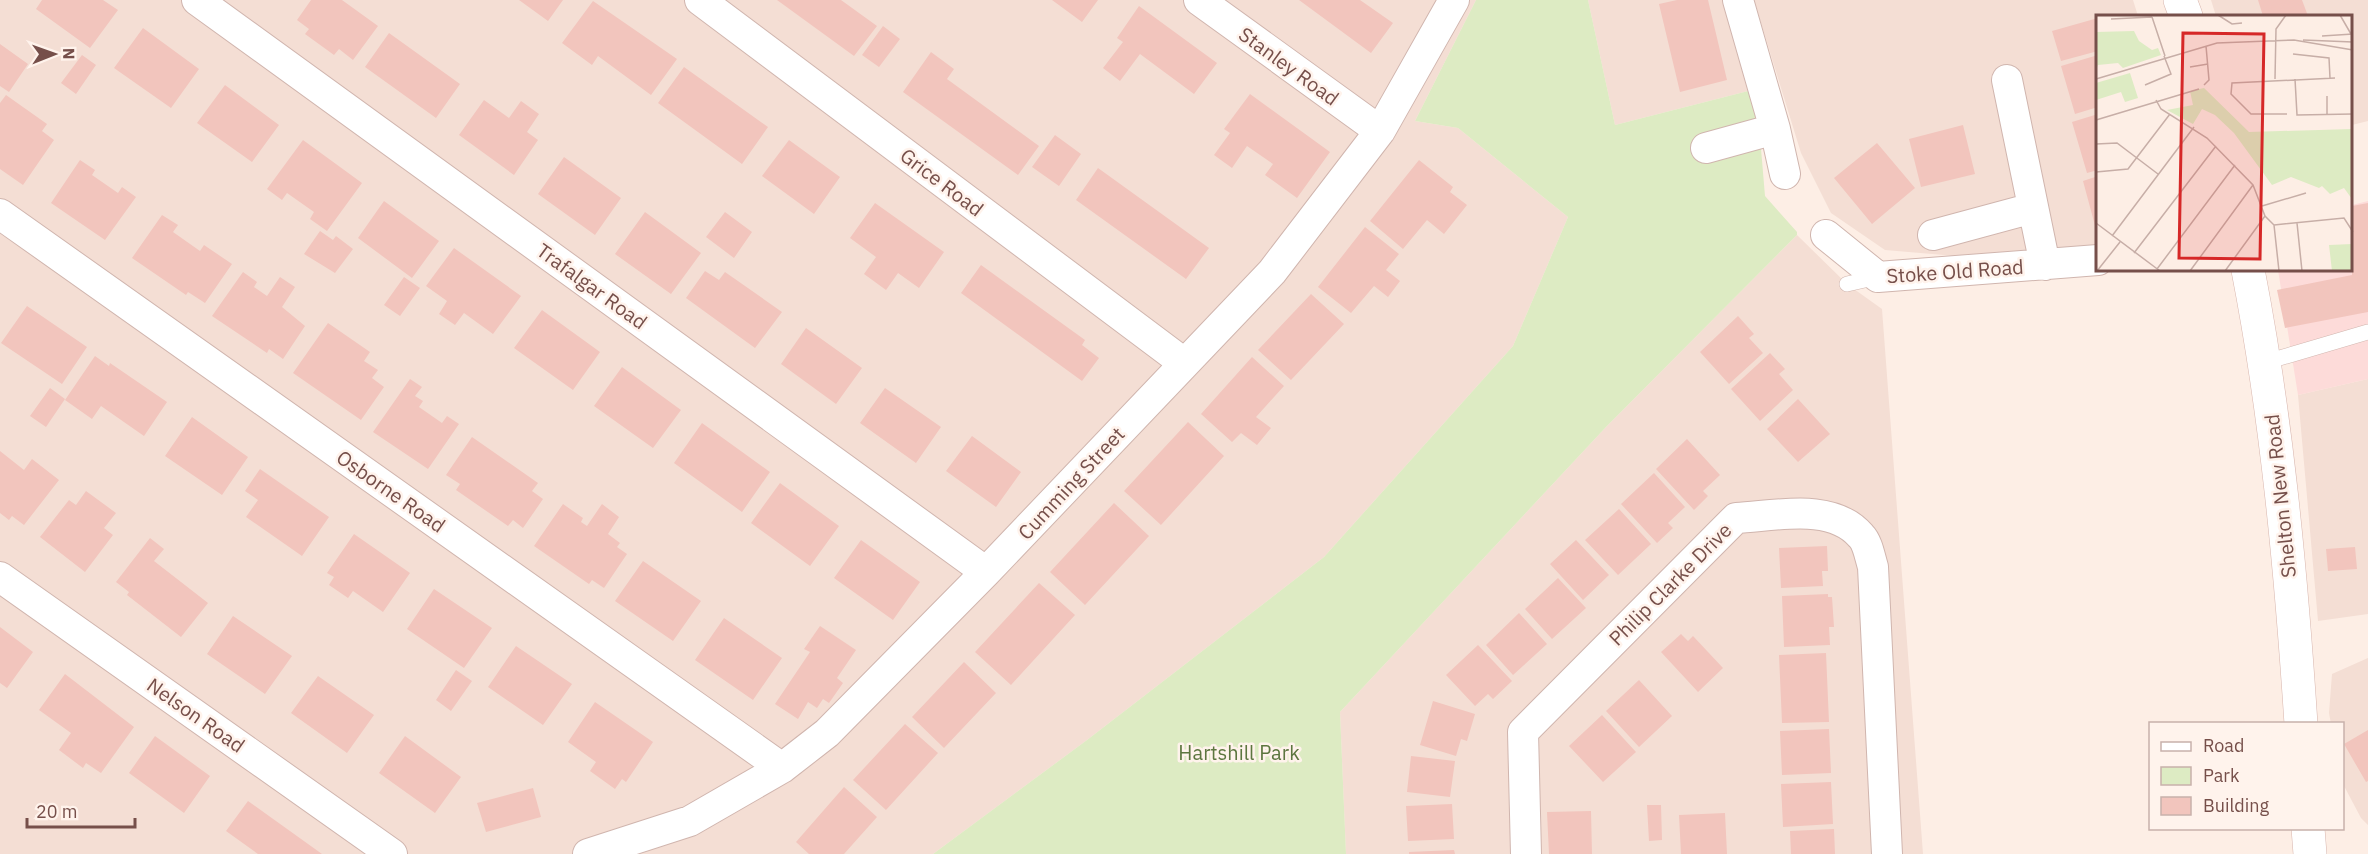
<svg xmlns="http://www.w3.org/2000/svg" width="2368" height="854" viewBox="0 0 2368 854" font-family="'IBM Plex Sans',sans-serif">
	<rect width="100%" height="100%" fill="#fdeee5"/>
	<path fill="#f4ded4" d="M0 0H1476L1415 121 1458 128 1568 217 1513 346 1324 557 1087 740 933 854H0Z
		M1588 0H1731L1756 89 1615 125Z
		M1754 0H2133L2138 16H2098V246L1991 259 1885 250 1831 213 1801 153Z
		M2211 0H2368V121L2352 125V16H2216Z
		M1797 235 1847 284 1882 309 1923 854H1346L1340 712 1606 427Z
		M2368 379V614L2318 621 2298 395Z
		M2368 658V825L2361 818 2343 784 2342 724H2331L2329 713 2332 674Z"/>
	<path fill="#fddbd9" d="M2368 201V379L2298 395 2278 270H2352V205Z"/>
	<path fill="#ddebc3" d="M1476 0H1588L1615 125 1756 89 1765 196 1797 232V235L1606 427 1340 712 1346 854H933L1087 740 1324 557 1513 346 1568 217 1458 128 1415 121Z"/>
	<path fill="#f2c5bd" d="M42 0H103L118 10 90 48 36 9Z
		M311 0H342L378 26 353 60 339 49 334 55 305 34 309 29 297 20Z
		M519 0H563L548 21Z
		M777 0H841L877 26 854 56Z
		M1052 0H1098L1082 22Z
		M1299 0H1360L1393 23 1371 53Z
		M1677 0H1708L1727 80 1680 92 1659 4Z
		M2258 0H2302L2308 16H2263Z
		M593 1 677 59 651 95 598 56 592 65 562 43Z
		M1139 6 1217 63 1194 94 1140 54 1120 81 1103 68 1123 42 1117 38Z
		M2098 18V51L2061 61 2052 31Z
		M883 26 900 39 879 67 862 55Z
		M143 28 199 69 171 108 114 68Z
		M389 33 460 84 436 118 365 67Z
		M0 44 28 64 9 92 0 86Z
		M931 52 954 69 947 79 1039 146 1018 175 903 92Z
		M82 55 96 65 76 94 61 83Z
		M2098 55V107L2075 114 2061 66Z
		M684 67 768 127 742 164 658 103Z
		M225 85 279 125 252 162 197 123Z
		M1250 94 1330 152 1297 198 1265 175 1273 164 1247 146 1232 168 1214 155 1230 133 1224 129Z
		M6 95 47 124 42 131 54 140 23 185 0 169V103Z
		M484 100 509 118 521 101 539 114 527 132 538 140 514 175 459 135Z
		M2098 114V170L2087 173 2072 122Z
		M1963 125 1975 174 1921 187 1909 139Z
		M1055 135 1081 154 1059 186 1032 167Z
		M303 140 362 183 327 231 310 219 314 212 287 193 282 200 267 189Z
		M789 140 840 177 814 214 762 176Z
		M1877 143 1915 188 1872 224 1834 178Z
		M564 157 621 198 595 235 538 194Z
		M80 160 95 170 92 175 118 193 122 187 136 197 105 240 51 203Z
		M1419 160 1453 187 1450 192 1467 205 1444 234 1427 220 1403 249 1370 221Z
		M1098 168 1209 248 1186 279 1076 200Z
		M2098 176V233H2097L2083 181Z
		M384 201 439 241 412 278 358 238Z
		M875 203 944 252 919 288 898 273 886 290 864 274 876 257 850 238Z
		M2368 203V312L2285 328 2277 290 2352 275V206Z
		M645 212 701 253 671 294 615 254Z
		M725 212 752 232 734 258 706 237Z
		M162 215 178 225 173 232 200 251 204 245 232 264 205 303 188 292 186 295 132 258Z
		M1365 227 1399 254 1386 270 1400 281 1388 297 1374 286 1351 313 1318 287Z
		M320 231 333 240 336 236 353 249 335 273 304 254Z
		M454 248 521 296 493 334 464 313 455 325 439 314 447 301 426 286Z
		M981 265 1085 340 1082 345 1099 358 1082 381 961 293Z
		M705 271 719 280 725 272 782 312 755 348 686 298Z
		M243 272 257 282 254 287 267 296 280 277 295 287 282 307 305 326 283 359 269 349 267 353 212 316Z
		M404 277 420 288 400 316 384 305Z
		M1311 294 1344 324 1291 380 1258 350Z
		M27 306 87 347 62 384 1 343Z
		M542 310 600 352 573 390 514 348Z
		M1738 316 1754 334 1749 338 1763 353 1729 384 1700 352Z
		M328 323 370 352 364 361 378 370 372 378 384 387 361 420 293 373Z
		M806 328 862 368 836 404 781 364Z
		M1770 353 1785 369 1779 374 1793 390 1760 421 1731 389Z
		M95 356 109 366 110 363 167 402 144 436 101 406 92 419 65 400Z
		M1252 357 1284 386 1256 417 1271 428 1257 445 1241 433 1232 442 1201 414Z
		M622 367 681 410 653 448 594 406Z
		M410 379 422 387 415 396 423 401 419 407 442 423 447 416 459 424 428 469 373 432Z
		M50 388 65 399 46 427 30 416Z
		M885 388 941 427 916 463 860 423Z
		M1798 399 1830 434 1798 462 1767 429Z
		M192 417 248 457 222 495 165 456Z
		M1188 422 1224 456 1161 525 1124 491Z
		M702 423 770 472 742 512 674 463Z
		M972 436 1021 472 996 507 946 471Z
		M472 437 538 483 532 491 543 499 523 528 513 520 508 526 456 490 460 484 446 475Z
		M1687 439 1720 475 1703 491 1708 496 1694 510 1656 469Z
		M0 451 24 470 32 459 59 480 24 525 12 516 9 520 0 513Z
		M260 469 329 517 302 556 246 517 258 500 245 491Z
		M1654 473 1685 507 1668 523 1673 528 1657 543 1621 504Z
		M780 483 839 526 810 566 751 523Z
		M86 491 116 513 104 528 113 535 85 572 40 537 69 500 76 505Z
		M1114 503 1149 536 1085 605 1050 572Z
		M563 504 583 518 581 522 587 526 602 504 619 517 608 534 620 543 617 547 627 554 604 588 592 580 589 584 534 546Z
		M1619 509 1651 544 1618 575 1585 540Z
		M354 534 410 573 383 612 353 591 348 598 329 585 334 577 327 573Z
		M150 538 164 549 154 561 208 603 181 637 127 595 129 592 116 582Z
		M861 540 920 582 893 620 834 578Z
		M1576 540 1609 575 1583 600 1550 564Z
		M1827 546 1828 571H1822L1823 586 1781 588 1779 548Z
		M2355 547 2357 569 2328 571 2326 549Z
		M643 561 701 601 673 641 615 601Z
		M1558 578 1586 608 1552 639 1525 609Z
		M1039 583 1075 615 1011 685 975 652Z
		M434 589 492 628 464 668 407 629Z
		M1828 594V597H1832L1834 627H1829L1830 645 1784 647 1782 596Z
		M1519 613 1547 644 1513 675 1486 645Z
		M233 616 292 656 265 694 207 654Z
		M724 618 782 658 753 700 695 660Z
		M820 626 856 650 837 678 843 683 829 703 823 699 817 708 808 702 798 719 775 704 808 655 810 652 804 649Z
		M0 627 33 652 7 688 0 683Z
		M1681 634 1688 641 1693 636 1723 668 1698 692 1661 652Z
		M1478 645 1512 681 1493 699 1488 694 1475 706 1446 675Z
		M516 646 572 684 543 725 488 687Z
		M1826 653 1829 722 1782 723 1779 655Z
		M964 662 996 693 944 748 912 717Z
		M456 670 472 681 451 711 436 700Z
		M65 674 134 727 101 773 86 763 83 768 59 750 71 733 39 710Z
		M318 676 374 715 347 753 291 713Z
		M1639 680 1672 716 1639 747 1606 711Z
		M1433 701 1475 714 1467 741 1461 739 1456 756 1420 745Z
		M595 702 653 742 626 782 622 779 615 789 590 771 596 762 568 742Z
		M1602 715 1636 752 1603 782 1569 746Z
		M905 724 938 753 886 810 853 780Z
		M1829 729 1831 773 1782 775 1780 731Z
		M2368 730V781L2366 782 2344 744Z
		M155 736 210 776 184 813 129 773Z
		M405 736 461 777 435 813 379 773Z
		M1411 756 1455 761 1450 797 1407 792Z
		M1831 782 1833 824 1783 827 1781 784Z
		M844 787 877 817 844 854H809L796 842Z
		M533 788 541 817 486 832 477 803Z
		M248 801 322 854H258L226 831Z
		M1452 804 1454 839 1408 841 1406 806Z
		M1647 805H1661L1662 840 1649 841Z
		M1591 811 1592 854H1549L1547 812Z
		M1725 813 1727 854H1681L1679 815Z
		M1834 829 1835 854H1791L1790 831Z
		M1454 850 1455 854H1409V852Z"/>
	<g fill="none" stroke-linecap="round" stroke-linejoin="round">
		<g stroke="#d0b5ae" stroke-width="16">
			<path id="lane" d="M1847 284 1878 277
				M2266 362 2368 332"/>
		</g>
		<g stroke="#d0b5ae" stroke-width="32">
			<path id="street" d="M197 0 986 572
				M700 0 1184 363
				M1199 0 1380 131
				M1738 0 1775 129 1785 174
				M2007 80 2045 265
				M1706 148 1775 129
				M0 214 782 768
				M1826 235 1878 277 2098 260
				M1933 235 2033 208
				M0 577 392 854
				M588 854 690 821 782 768 827 733 986 572 1272 272 1380 131 1454 0
				M1526 854 1523 732 1736 518C1776 516 1832 502 1861 536 1868 543 1870 558 1873 567L1887 854"/>
		</g>
		<g stroke="#d7b5ad" stroke-width="34">
			<path id="secondary" d="M2180 0 2186 16
				M2248 270C2277 419 2291 572 2301 724
				M2308 828 2310 854"/>
		</g>
		<use href="#lane" stroke="#fff" stroke-width="15"/>
		<use href="#street" stroke="#fff" stroke-width="30"/>
		<use href="#secondary" stroke="#fff" stroke-width="33"/>
	</g>
	<g text-anchor="middle" dominant-baseline="central" stroke-width="5" stroke-linejoin="round" paint-order="stroke">
		<g font-size="20" fill="#764f4a" stroke="#fff3ec">
			<text transform="translate(1289 66) rotate(36)">Stanley Road</text>
			<text transform="translate(942 182) rotate(37)">Grice Road</text>
			<text transform="translate(1955 271) rotate(-4)">Stoke Old Road</text>
			<text transform="translate(592 286) rotate(36)">Trafalgar Road</text>
			<text transform="translate(1071 483) rotate(-47)">Cumming Street</text>
			<text transform="translate(391 491) rotate(35)">Osborne Road</text>
			<text transform="translate(2280 496) rotate(-96)">Shelton New Road</text>
			<text transform="translate(1670 584) rotate(-45)">Philip Clarke Drive</text>
			<text transform="translate(196 715) rotate(35)">Nelson Road</text>
		</g>
		<g font-size="20" fill="#5d763f" stroke="#fff3ec">
			<text x="1239" y="752">Hartshill Park</text>
		</g>
	</g>
	<g transform="translate(2096 15)">
		<rect width="256" height="256" fill="#fdeee5"/>
		<path d="M38 16 43 26 56 35 62 33 65 40 27 53 22 48 2 50 0 54V17ZM34 58 42 83 29 87 25 77 0 85V68ZM108 73 153 117 256 114V184L248 173 234 179 226 171 223 173 195 162 176 170 138 118 119 100 106 94 97 109 71 95 97 90 94 76ZM256 229V256H236L233 230Z" fill="#ddebc3"/>
		<path fill="none" stroke="#c7aea7" stroke-width="1.5" d="M122 0 136 9 146 8M244 0 255 19M56 2 69 41M15 4 56 2M226 21 257 19M207 25 257 27M197 39 233 43 234 63M94 52 112 49M0 64 121 28 198 25 257 35M179 64 180 14 190 0M199 64 201 100 257 99M49 70 75 59 68 41M108 70 113 65 110 31M231 81V100M60 85 65 94 111 123 157 170 169 201 178 210 183 256M191 99H155L135 79 136 68 239 63M0 105 103 74M0 129 21 128 62 159M0 157 32 154 74 99M166 191 210 178M0 208 64 256M201 208 206 256M178 210 248 203 257 217M16 221 98 112M38 238 120 131M61 254 139 150M1 256 24 227M94 256 157 170M129 256 169 201"/>
		<path fill="#d62828" fill-opacity="0.15" stroke="#d62828" stroke-width="3" d="M87 18 168 19 164 244 83 243Z"/>
		<rect width="256" height="256" fill="none" stroke="#764f4a" stroke-width="3"/>
	</g>
	<rect x="2149" y="722" width="195" height="108" fill="#fff3ec" stroke="#c8b1ab" stroke-width="1.5"/>
	<rect x="2161" y="742" width="30" height="9" fill="#ffffff" stroke="#c8b1ab" stroke-width="1.5"/>
	<text x="2203" y="752" font-size="18" fill="#764f4a">Road</text>
	<rect x="2161" y="767" width="30" height="18" fill="#ddebc3" stroke="#c8b1ab" stroke-width="1.5"/>
	<text x="2203" y="782" font-size="18" fill="#764f4a">Park</text>
	<rect x="2161" y="797" width="30" height="18" fill="#f2c5bd" stroke="#c8b1ab" stroke-width="1.5"/>
	<text x="2203" y="812" font-size="18" fill="#764f4a">Building</text>
	<g transform="translate(54 54) rotate(89)" stroke="#fff3ec" stroke-width="4.5" paint-order="stroke">
	<path d="M0-4.5L10 22L0 15L-10 22Z" fill="#764f4a"/>
	<text y="-9" font-size="16" font-weight="bold" text-anchor="middle" fill="#764f4a">N</text>
	</g>
	<path d="M27 818v9h108v-9" fill="none" stroke="#764f4a" stroke-width="3"/>
	<text x="36" y="818" font-size="18" fill="#764f4a" stroke="#fff3ec" stroke-width="4.5" paint-order="stroke">20 m</text>
</svg>
